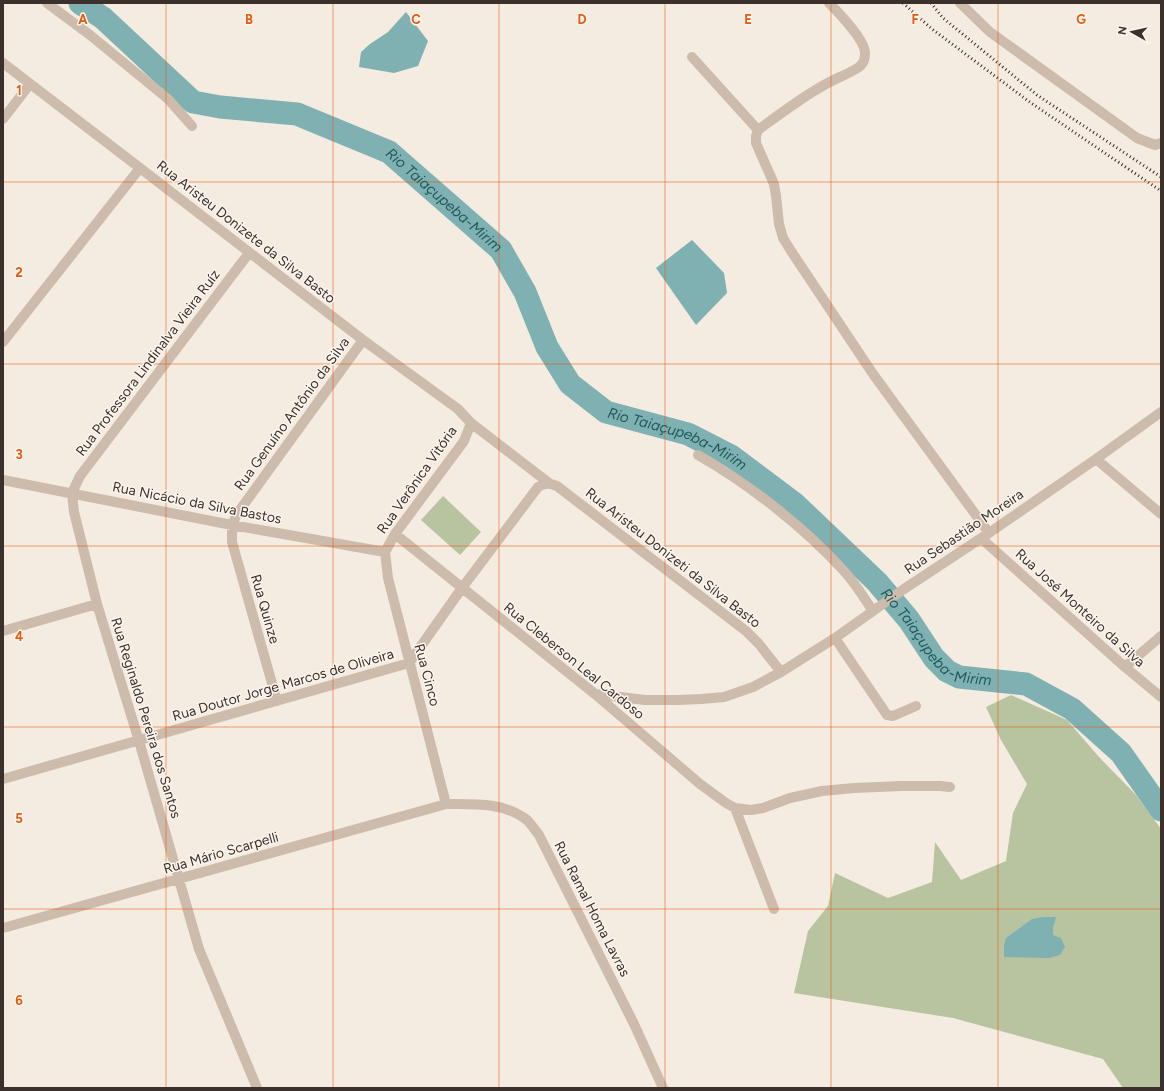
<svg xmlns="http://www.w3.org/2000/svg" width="1164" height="1091" viewBox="0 0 1164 1091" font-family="Figtree,sans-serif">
	<rect width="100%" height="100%" fill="#f4ebe1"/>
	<path fill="#b8c4a0" d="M443 496 481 532 460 555 421 520Z
		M1011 695 1067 720 1099 757 1136 795 1161 829V1088H1123L1103 1059 953 1018 794 993 808 931 828 906 835 873 888 898 932 882 935 842 961 880 1006 861 1013 813 1027 784 1001 740 986 707Z"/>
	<path fill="#7fb0b2" d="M406 12 428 41 418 66 394 73 359 67 361 52 370 44 388 32Z
		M692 240 724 273 727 293 696 325 656 268Z
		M1043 917H1056L1053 928V935L1061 938 1065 947 1060 955 1049 958 1004 957V945L1006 938 1032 919Z"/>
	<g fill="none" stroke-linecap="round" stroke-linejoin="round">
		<path stroke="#7fb0b2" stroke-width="23" id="s1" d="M80 3 103 18 193 102 220 107 297 114 389 152 501 250 525 292 547 347 570 384 606 412 688 434 731 456 795 504 877 582 909 620 934 658 947 671 959 677 1026 684 1072 709 1121 753 1161 810"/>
		<path stroke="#cdbbac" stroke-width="10" d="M47 3 90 35 168 99 192 126
			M829 3C839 13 866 41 865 54 865 60 863 64 859 67 849 74 836 78 826 84 802 97 780 114 758 130L756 136V143L774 184 776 196 779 224 783 238 791 251 873 374 989 533
			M960 3 990 32 1137 138 1155 145 1161 143
			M692 57 758 130
			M3 63 140 168 363 340 458 409 471 423 549 483
			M3 119 30 84
			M249 253 80 476 72 493 74 512 97 604 139 741 199 949 257 1088
			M3 342 140 168
			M698 455C750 485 804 527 844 571 855 583 864 598 873 611
			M1096 459 1161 514
			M3 480 232 525 385 552
			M395 534 595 694 700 784 726 803 735 808 751 810 763 808 790 798 822 791 854 788 901 786H940L950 787
			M982 539 1125 667 1161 697
			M385 552 388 578 446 804
			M385 552 395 534 464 441 471 423
			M3 631 97 604
			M835 638 887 715 893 716 916 706
			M1125 667 1161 636
			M595 694 645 700H678L701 699 724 697 753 687 781 672 835 638 904 589 989 533 1096 459 1161 412
			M277 701 232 542V525L237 514 363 340
			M3 779 409 663 462 588 538 487C545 483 549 483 557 486L746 631 759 644 781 672
			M735 808 774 909
			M3 928 446 804C473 804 504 802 527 820 531 824 535 830 539 835L634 1024 663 1088"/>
		<path stroke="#3b302b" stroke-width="3" stroke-dasharray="1 3" stroke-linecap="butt" d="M903 3 932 29 1031 103 1161 191
			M931 3 943 18 1037 95 1161 177"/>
	</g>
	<path fill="none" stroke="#e8590c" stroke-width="1" stroke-opacity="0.55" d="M166 3V1088M333 3V1088M499 3V1088M665 3V1088M831 3V1088M998 3V1088M3 182H1161M3 364H1161M3 546H1161M3 727H1161M3 909H1161"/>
	<g text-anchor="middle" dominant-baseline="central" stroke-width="3" stroke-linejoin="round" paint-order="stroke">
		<g font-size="14" fill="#3b302b" stroke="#fbf5ee">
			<text transform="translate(246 232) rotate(38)">Rua Aristeu Donizete da Silva Basto</text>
			<text transform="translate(148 363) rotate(-53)">Rua Professora Lindinalva Vieira Ruíz</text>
			<text transform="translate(292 414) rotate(-54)">Rua Genuíno Antônio da Silva</text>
			<text transform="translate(417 480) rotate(-55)">Rua Verônica Vitória</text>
			<text transform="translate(197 503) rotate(11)">Rua Nicácio da Silva Bastos</text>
			<text transform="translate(964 532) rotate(-34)">Rua Sebastião Moreira</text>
			<text transform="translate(673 558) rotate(38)">Rua Aristeu Donizeti da Silva Basto</text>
			<text transform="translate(1080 608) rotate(42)">Rua José Monteiro da Silva</text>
			<text transform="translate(265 609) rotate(74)">Rua Quinze</text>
			<text transform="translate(574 661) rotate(39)">Rua Cleberson Leal Cardoso</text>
			<text transform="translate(427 675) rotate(75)">Rua Cinco</text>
			<text transform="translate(283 685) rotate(-16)">Rua Doutor Jorge Marcos de Oliveira</text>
			<text transform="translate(146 718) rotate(73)">Rua Reginaldo Pereira dos Santos</text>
			<text transform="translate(221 853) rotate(-16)">Rua Mário Scarpelli</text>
			<text transform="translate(592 909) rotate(63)">Rua Ramal Homa Lavras</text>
		</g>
		<g font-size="15" font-style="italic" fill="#1f5a5e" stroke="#fbf5ee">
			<text stroke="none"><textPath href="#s1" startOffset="428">Rio Taiaçupeba-Mirim</textPath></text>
			<text stroke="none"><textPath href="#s1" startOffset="777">Rio Taiaçupeba-Mirim</textPath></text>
			<text stroke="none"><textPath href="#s1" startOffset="1112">Rio Taiaçupeba-Mirim</textPath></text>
		</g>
	</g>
	<g font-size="13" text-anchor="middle" font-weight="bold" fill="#e8590c" stroke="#fbf5ee" stroke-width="3" stroke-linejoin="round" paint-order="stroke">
		<text x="83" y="24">A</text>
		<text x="249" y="24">B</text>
		<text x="416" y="24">C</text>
		<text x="582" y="24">D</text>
		<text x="748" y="24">E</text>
		<text x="915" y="24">F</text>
		<text x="1081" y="24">G</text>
		<text x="19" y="95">1</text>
		<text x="19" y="277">2</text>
		<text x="19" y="459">3</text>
		<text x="19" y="641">4</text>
		<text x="19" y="823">5</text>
		<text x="19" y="1005">6</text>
	</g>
	<rect width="1164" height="1091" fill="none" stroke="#3b302b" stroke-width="8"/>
	<g transform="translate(1132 32) rotate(278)" stroke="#fbf5ee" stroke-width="3" paint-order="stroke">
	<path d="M0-3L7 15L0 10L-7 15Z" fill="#3b302b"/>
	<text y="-6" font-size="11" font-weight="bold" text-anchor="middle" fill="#3b302b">N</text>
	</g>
</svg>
